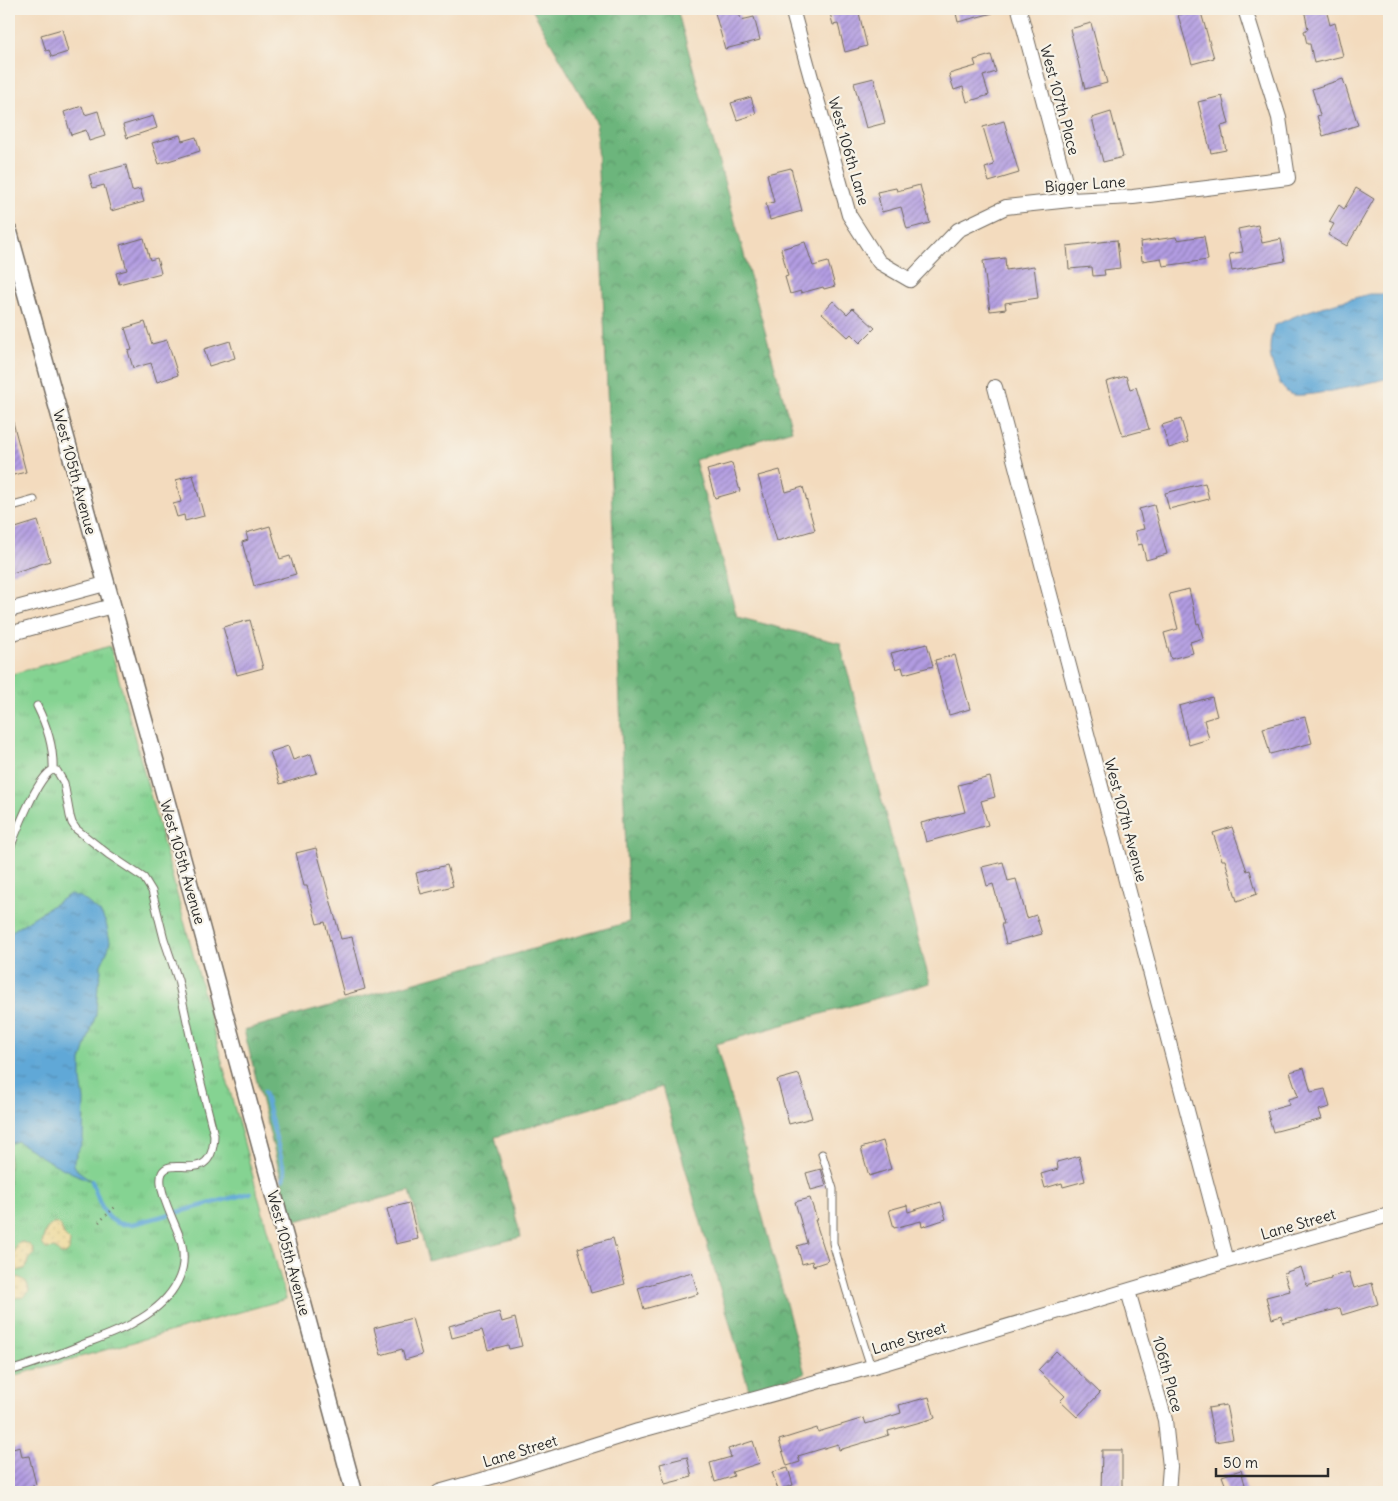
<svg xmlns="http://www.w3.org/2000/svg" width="1398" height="1501" viewBox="0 0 1398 1501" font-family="Delius,sans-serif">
	<defs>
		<pattern id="grass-tufts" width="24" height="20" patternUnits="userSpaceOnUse" patternTransform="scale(1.25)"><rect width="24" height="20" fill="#85d392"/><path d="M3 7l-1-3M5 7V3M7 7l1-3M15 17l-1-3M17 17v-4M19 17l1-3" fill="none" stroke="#73b57e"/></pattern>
		<pattern id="forest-crowns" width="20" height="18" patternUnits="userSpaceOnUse" patternTransform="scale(1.25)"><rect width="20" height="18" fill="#6cb57c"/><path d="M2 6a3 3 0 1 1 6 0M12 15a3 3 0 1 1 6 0" fill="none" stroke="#599366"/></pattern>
		<pattern id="sand-dots" width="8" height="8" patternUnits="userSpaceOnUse" patternTransform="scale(1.25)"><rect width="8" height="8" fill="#eeda9e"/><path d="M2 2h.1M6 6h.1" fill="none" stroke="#cb8" stroke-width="1.8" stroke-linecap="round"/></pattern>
		<pattern id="water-ripples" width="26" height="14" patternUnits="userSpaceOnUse" patternTransform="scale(1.25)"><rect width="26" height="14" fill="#61a8d7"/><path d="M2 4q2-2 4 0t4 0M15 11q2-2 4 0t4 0" fill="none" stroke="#5089af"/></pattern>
		<pattern id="building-hatch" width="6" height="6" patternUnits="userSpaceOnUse" patternTransform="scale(1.25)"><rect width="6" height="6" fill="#b29ce2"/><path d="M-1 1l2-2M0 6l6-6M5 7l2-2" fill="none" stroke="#917fb7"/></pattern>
	</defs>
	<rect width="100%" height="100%" fill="#f7f3e8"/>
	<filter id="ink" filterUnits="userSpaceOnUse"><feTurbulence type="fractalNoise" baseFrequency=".02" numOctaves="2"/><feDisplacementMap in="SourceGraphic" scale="10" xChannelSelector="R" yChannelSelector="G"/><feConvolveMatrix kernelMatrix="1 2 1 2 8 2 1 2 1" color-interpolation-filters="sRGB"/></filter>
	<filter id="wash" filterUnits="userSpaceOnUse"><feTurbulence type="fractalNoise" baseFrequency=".0096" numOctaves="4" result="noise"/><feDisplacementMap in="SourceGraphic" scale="20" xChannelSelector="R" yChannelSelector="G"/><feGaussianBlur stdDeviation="1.12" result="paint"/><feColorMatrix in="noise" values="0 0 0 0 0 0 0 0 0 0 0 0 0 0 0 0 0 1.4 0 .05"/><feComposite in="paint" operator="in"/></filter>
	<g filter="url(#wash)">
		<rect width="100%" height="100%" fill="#f3dbbe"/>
		<path fill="url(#grass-tufts)" stroke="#587f5e" d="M110 646 286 1299 9 1377V675Z"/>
		<path fill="url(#forest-crowns)" stroke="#4c7054" d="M532 9H677L792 430 695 460 737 617 840 643 930 983 716 1044 805 1374 749 1390 662 1087 495 1137 521 1237 428 1261 410 1191 292 1222 244 1030 629 922 596 122Z"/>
		<path fill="url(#sand-dots)" stroke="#8c8264" d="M56 1223 60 1225 64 1235 70 1241 69 1251 65 1254H60L55 1248 46 1249 42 1244C44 1235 46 1225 56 1223Z
			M22 1242C29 1243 34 1247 34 1254L28 1260 26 1268 18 1271 12 1266 11 1261 17 1244Z
			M9 1277C19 1276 28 1279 29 1291L24 1297 13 1298 9 1295Z"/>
		<path fill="url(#water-ripples)" stroke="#466a81" d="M1369 294H1383L1389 300V378C1373 382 1301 400 1290 394 1282 390 1278 379 1275 372 1268 356 1269 342 1274 326 1303 310 1337 303 1369 294Z
			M70 894 82 898 101 913 106 923 110 941 108 950 101 965V972L98 985 96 1014 81 1061V1080L84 1100 83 1140 74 1160V1165L77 1170 92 1181C64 1171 41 1157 17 1141L9 1144V933Z"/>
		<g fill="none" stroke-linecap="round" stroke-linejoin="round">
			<path stroke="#61a8d7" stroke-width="4.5" d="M264 1092 285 1173 283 1179
				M92 1181C97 1195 103 1221 121 1224 125 1224 129 1224 133 1224L250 1193"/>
		</g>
		<g id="blocks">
			<path fill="url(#building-hatch)" d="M714 9H738L741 20 754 17 760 40 725 49Z
				M829 9H858L867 46 845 52 838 24 833 25Z
				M955 9H993V13L958 22Z
				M1200 9 1214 58 1192 64 1178 15Z
				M1304 9H1326L1330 25 1335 23 1343 56 1314 63 1310 44H1307L1304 31 1308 29Z
				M1091 23 1107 83 1085 89 1070 29Z
				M62 29 68 52 52 57 49 50 46 51 41 35Z
				M991 55 996 72 983 76 989 95 967 102 963 87 954 90 949 74 976 66 974 60Z
				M874 78 885 123 866 128 854 83Z
				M1343 79 1358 125 1323 136 1317 116 1320 115 1312 89Z
				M1222 96 1229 124 1221 126 1226 150 1211 153 1198 102Z
				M751 97 756 114 737 120 731 103Z
				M82 106 85 115 98 111 105 136 89 141 86 130 71 135 64 112Z
				M1111 112 1123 157 1103 162 1092 118Z
				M153 116 157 128 127 138 123 125Z
				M1004 121 1019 173 989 182 985 168 994 165 983 127Z
				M180 135 182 141 196 137 200 151 159 164 152 143Z
				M126 165 132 191 140 189 144 202 111 211 104 185 93 188 89 175Z
				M791 168 802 211 770 220 766 204 774 202 767 174Z
				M920 185 930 223 907 229 901 207 882 212 877 192 896 188 897 191Z
				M1356 188 1374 199 1347 246 1328 235 1334 224 1329 222 1339 205 1344 209Z
				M1258 225 1262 243 1281 239 1285 261 1232 271 1229 254 1243 252 1238 229Z
				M1204 236 1208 260 1163 266 1161 258 1142 261 1140 242 1176 237 1177 240Z
				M144 238 150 260 157 258 161 273 119 284 116 273 127 270 120 245Z
				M1117 240 1120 268 1104 270 1105 275 1093 276 1092 267 1069 269 1067 246Z
				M805 242 813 266 828 262 835 286 824 289 823 287 801 293V291L790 294 785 277 788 276 781 249Z
				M1005 258 1006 270 1034 266 1038 298 1005 303 1006 309 990 311 983 261Z
				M833 301 847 314 853 308 875 328 860 343 851 334 848 337 822 313Z
				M145 322 152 344 167 340 178 375 157 382 151 363 133 368 128 351 132 350 125 328Z
				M230 341 235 358 209 366 204 349Z
				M1126 376 1130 389 1136 387 1149 429 1123 436 1106 382Z
				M1181 419 1188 442 1169 448 1162 425Z
				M13 422 26 472 9 476V423Z
				M732 463 740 491 715 498 707 470Z
				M780 470 786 492 803 487 815 530 777 541 758 476Z
				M193 475 204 516 185 521 184 515 177 517 173 504 181 502 176 480Z
				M1205 483 1209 499 1169 509 1165 493Z
				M1154 505 1167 554 1146 560 1142 544 1138 545 1135 531 1144 529 1139 509Z
				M38 521 50 561 9 574V530Z
				M270 526 280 559 290 556 296 574 254 586 242 542 248 540 246 533Z
				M1189 589 1197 624 1199 623 1203 638 1190 642 1193 653 1171 659 1164 633 1178 629 1169 594Z
				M250 620 263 668 237 675 223 627Z
				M927 644 933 666 904 674 902 667 896 669 891 653Z
				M955 655 970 709 949 715 935 660Z
				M1212 697 1217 716 1204 720 1209 739 1189 745 1179 706Z
				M1305 717 1312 743 1270 754 1263 728Z
				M288 746 293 760 311 754 317 773 280 784 270 752Z
				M990 777 995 797 981 801 988 825 926 842 921 823 965 812 958 785Z
				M1232 827 1247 871 1250 870 1257 894 1237 901 1225 860H1222L1213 833Z
				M316 848 341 939 352 937 365 989 344 995 325 922 317 924 307 886H304L296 853Z
				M1003 862 1008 881 1016 879 1027 918 1036 915 1042 934 1006 944 1001 924H1004L993 884 987 886 982 867Z
				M447 865 453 886 421 894 416 873Z
				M1304 1068 1311 1092 1325 1089 1330 1107 1319 1110 1322 1119 1273 1132 1267 1111 1289 1105 1288 1099 1298 1096 1290 1072Z
				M799 1074 812 1118 789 1124 777 1080Z
				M883 1141 891 1169 869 1176 861 1148Z
				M1079 1156 1085 1181 1063 1187 1062 1183 1045 1188 1041 1174 1058 1169 1057 1162Z
				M821 1169 826 1186 811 1190 806 1173Z
				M810 1198 817 1220H815L828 1261 813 1266 812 1261 802 1264 797 1246 807 1243 795 1202Z
				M941 1202 946 1219 922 1227 921 1221 894 1228 889 1210 907 1205 908 1212Z
				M409 1203 418 1239 396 1244 387 1209Z
				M613 1238 625 1284 591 1293 578 1248Z
				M1301 1267 1307 1286 1331 1279 1330 1277 1349 1272 1354 1288 1372 1283 1378 1304 1342 1315 1340 1308 1283 1323 1281 1316 1272 1319 1266 1297 1290 1291 1284 1273Z
				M692 1272 698 1294 644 1309 638 1288Z
				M499 1312 502 1322 515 1318 522 1346 509 1349 508 1345 488 1350 482 1330 452 1338 449 1326Z
				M412 1318 422 1355 405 1360 402 1349 381 1355 374 1328Z
				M1056 1351 1100 1393 1077 1417 1060 1401 1065 1396 1038 1370Z
				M929 1397 935 1418 888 1431 889 1435 839 1450 838 1444 798 1456 800 1462 787 1466 779 1440 817 1428 818 1432 864 1418 866 1424 901 1413 899 1405Z
				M1226 1405 1233 1439 1215 1442 1208 1408Z
				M753 1441 760 1463 732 1472 734 1476 715 1482 710 1463 731 1457 728 1449Z
				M20 1447 22 1457 29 1456 36 1484 33 1485 34 1492H9V1450Z
				M1102 1450H1122V1492H1101Z
				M687 1457 692 1477 665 1484 660 1464Z
				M788 1468 793 1485 778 1490 772 1472Z
				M1241 1470 1247 1492H1228L1222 1476Z"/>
		</g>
	</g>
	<g filter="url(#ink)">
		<use href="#blocks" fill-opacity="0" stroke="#71695e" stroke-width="1"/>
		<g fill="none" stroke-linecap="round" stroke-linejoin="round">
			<g stroke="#71695e" stroke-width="9">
				<path id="service" d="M9 507 34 500
					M37 706C47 726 54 748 53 770
					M9 851C15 835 38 775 53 770
					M822 1154 833 1189V1243L847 1292 871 1367
					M9 1371C34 1364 60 1354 84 1344 100 1338 118 1332 133 1323 167 1305 194 1275 179 1235 174 1221 156 1187 162 1173 171 1154 213 1188 214 1135L196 1063 178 980 164 939 152 891 144 878 108 854 76 829 72 823 70 816 64 783 57 771 53 770"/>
			</g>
			<g stroke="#71695e" stroke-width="16">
				<path id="minor" d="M792 9 849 215 879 262 910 280 958 230 1006 207 1070 200 1133 197 1288 178 1279 118 1245 9
					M1019 9 1070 200
					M995 387 1227 1261
					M9 610 105 584
					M9 634 112 606
					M1128 1291 1165 1420 1170 1467 1168 1492
					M439 1492 502 1474 638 1431 871 1367 1227 1261 1389 1215"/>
			</g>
			<g stroke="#71695e" stroke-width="19">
				<path id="tertiary" d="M9 232 196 908 354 1492"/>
			</g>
			<path stroke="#71695e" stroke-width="2.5" stroke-dasharray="1 4" stroke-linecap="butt" d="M99 1222 115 1207"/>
			<use href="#service" stroke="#fff" stroke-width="7"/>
			<use href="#minor" stroke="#fff" stroke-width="14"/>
			<use href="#tertiary" stroke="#fff" stroke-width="16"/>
		</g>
	</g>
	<g text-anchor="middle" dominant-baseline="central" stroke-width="4.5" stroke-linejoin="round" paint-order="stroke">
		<g font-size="15" fill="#2b2b2b" stroke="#f7f3e8">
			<text transform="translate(1060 100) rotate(75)">West 107th Place</text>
			<text transform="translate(849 151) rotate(74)">West 106th Lane</text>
			<text transform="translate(1085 184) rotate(-4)">Bigger Lane</text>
			<text transform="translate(75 472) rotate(75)">West 105th Avenue</text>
			<text transform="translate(1126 820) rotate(75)">West 107th Avenue</text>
			<text transform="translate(183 862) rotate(74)">West 105th Avenue</text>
			<text transform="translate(1298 1224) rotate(-16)">Lane Street</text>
			<text transform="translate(289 1253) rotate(75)">West 105th Avenue</text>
			<text transform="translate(909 1338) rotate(-17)">Lane Street</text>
			<text transform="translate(1168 1374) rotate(75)">106th Place</text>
			<text transform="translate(520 1451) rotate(-17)">Lane Street</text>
		</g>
	</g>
	<rect width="1398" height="1501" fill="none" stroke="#f7f3e8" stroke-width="30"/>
	<path d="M1216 1468v8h112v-8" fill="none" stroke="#2b2b2b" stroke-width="2.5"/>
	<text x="1223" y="1468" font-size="15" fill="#2b2b2b" stroke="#f7f3e8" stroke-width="4" paint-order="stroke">50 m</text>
</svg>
